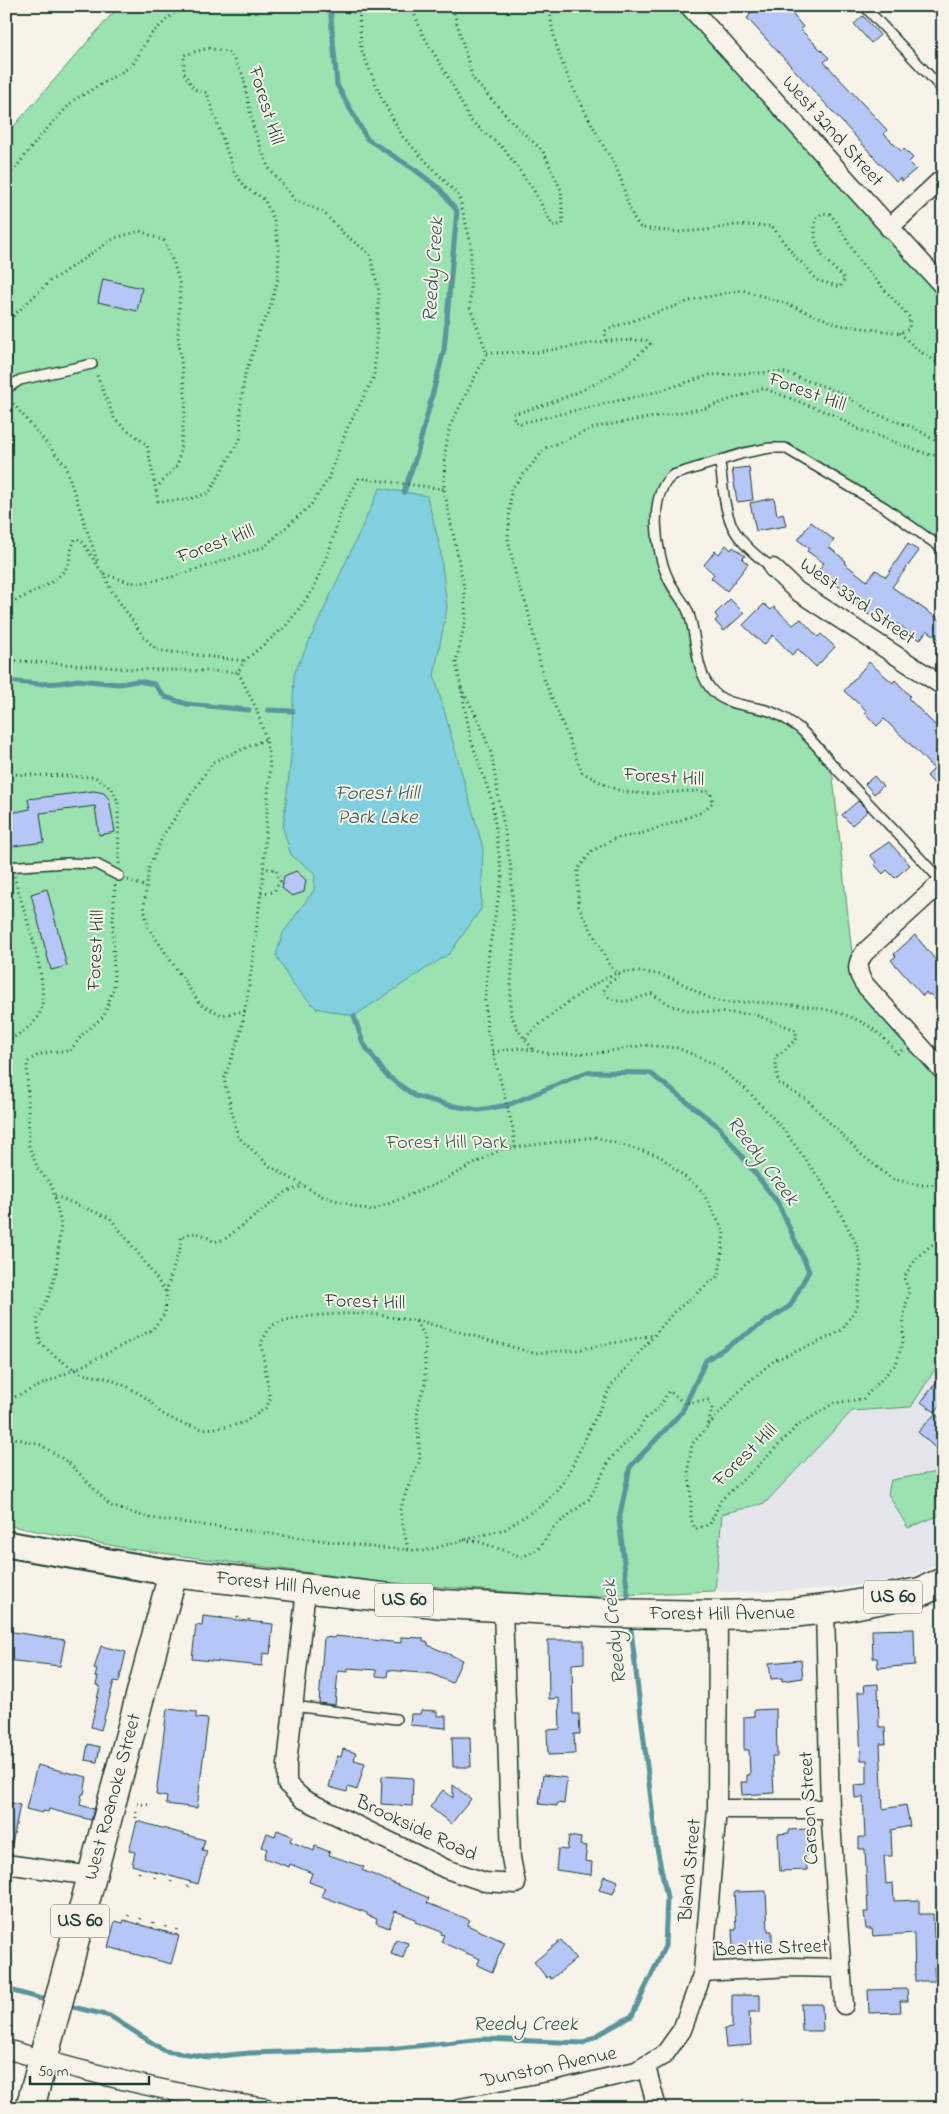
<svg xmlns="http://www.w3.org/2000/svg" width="949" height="2114" viewBox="0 0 949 2114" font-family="'Indie Flower',sans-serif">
	<rect width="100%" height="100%" fill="#f7f3e8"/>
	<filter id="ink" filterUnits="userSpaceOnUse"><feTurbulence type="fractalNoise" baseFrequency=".02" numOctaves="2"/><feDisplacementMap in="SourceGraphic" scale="10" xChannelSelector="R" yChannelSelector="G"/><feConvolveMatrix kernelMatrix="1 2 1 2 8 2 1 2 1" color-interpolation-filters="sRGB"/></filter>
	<g filter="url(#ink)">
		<path fill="#e4e6ec" d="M943 1357V1560L925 1571 909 1577 841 1588 732 1593 715 1591 722 1514 765 1503 852 1411 911 1406Z"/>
		<path fill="#9ae2b0" stroke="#5c9072" d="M119 6H689L943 287V550L803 458 774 448 677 474 661 493 659 552 681 604 701 668 720 696 770 710 831 759 854 972 943 1070V1357L911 1407 852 1411 765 1503 722 1514 715 1591 575 1597 387 1583 130 1549 6 1525V135Z
			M943 1469V1514L908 1528 888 1494 891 1480 937 1472Z"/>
		<path fill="#81d0df" stroke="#5a959b" d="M380 488 427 496 440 547 447 608 434 675 483 848 481 909 450 953 354 1016 316 1008 292 984 276 955 283 933 314 890 315 873 291 855 283 828 291 756 294 674Z"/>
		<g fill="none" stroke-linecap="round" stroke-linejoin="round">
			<path stroke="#5a959b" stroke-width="5" d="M330 6 337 85 367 139 414 169 440 189 457 211 444 350 417 454 404 492
				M6 681 38 684 59 683 78 680 119 684 138 681 154 684 165 697 187 704 249 710
				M268 710 293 711
				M354 1016 363 1043 386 1075 415 1096 448 1105 479 1110 508 1105 587 1072 650 1073 719 1127 778 1203 809 1271 790 1306 706 1360 682 1412 630 1467 619 1519 629 1605
				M6 1989 49 2001
				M65 2005 110 2016 165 2051 209 2057 250 2053 388 2049 484 2039 583 2043 632 2016 665 1946 667 1898 656 1843 630 1621"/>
		</g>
		<path fill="#b6c7f7" stroke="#1f3d34" d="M743 6H786L803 27 800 29 829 58 824 62 887 130 884 134 901 151 904 149 913 158 909 162 916 169 902 181 900 178 896 181 747 18 751 14Z
			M863 16 880 35 871 43 854 24Z
			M103 279 142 288 137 311 98 302Z
			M749 467 753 500 737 502 732 469Z
			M774 498 777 515 783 513 786 526 756 531 750 503Z
			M811 522 834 540 829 547 846 561 844 563 867 581 876 570 886 577 908 544 919 551 892 587 943 622V642L927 630 920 640 898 624 897 625 895 623 892 627 872 612 869 615 853 603 856 599 818 571 824 563 807 551 809 548 798 540Z
			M726 545 731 550 733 547 745 556 742 559 748 564 727 591 711 578 714 574 704 565 715 551 719 554Z
			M730 599 744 613 724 631 715 621 718 618 715 614Z
			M764 604 771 610 774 607 793 625 801 619 818 637 821 634 835 647 816 667 798 649 792 655 773 635 764 645 743 625Z
			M869 662 893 683 895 680 910 696 908 698 941 731 937 735 943 741V745L935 752 943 759V793L927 776 934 769 906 740 884 719 877 726 865 713 867 711 844 691Z
			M874 776 883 786 874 794 865 784Z
			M94 791 104 793 109 799 115 832 99 835 95 806 40 813 44 842 6 847V814L30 809 28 799Z
			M858 801 868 811 852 825 842 815Z
			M889 842 910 865 895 878 887 870 883 874 874 864 876 862 870 855Z
			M296 871 306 880 304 892 292 896 282 888 284 876Z
			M47 889 67 966 51 970 31 894Z
			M915 935 943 969V1008L930 994 928 995 926 992 923 996 891 960 896 956 894 954Z
			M943 1374V1402L935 1412 921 1402Z
			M935 1414 943 1421V1455L918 1432Z
			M203 1616 273 1624 270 1654 263 1653 262 1666 192 1659 196 1625 202 1626Z
			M914 1629 915 1665 878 1668 877 1658H873L872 1630Z
			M6 1631 65 1640 60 1666 6 1660Z
			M335 1636 401 1643V1637L423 1638V1642H428V1645L462 1660 452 1683 432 1674 388 1670 387 1677 376 1676V1670L348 1668V1672L338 1671 335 1705 319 1703 324 1637 335 1638Z
			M548 1640H584V1663L572 1664 573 1714H579L580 1734H574L575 1754 548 1755 547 1730 560 1729 559 1698 549 1699Z
			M101 1646 126 1652 119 1682 114 1681 101 1730 91 1727 100 1686 96 1685 98 1677H95L97 1670 94 1669Z
			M801 1660 803 1678 782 1681V1678L771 1679 769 1663Z
			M878 1684 879 1727H885L886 1744H880L883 1809 906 1805 910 1826 891 1830 892 1856H884L886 1884 893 1883 894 1901 919 1900V1914H933L934 1938 943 1937V1952H938V1967H934L935 1981H915L914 1933 873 1936 872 1929H866L864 1912H868L865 1849H859V1837H865L863 1797 855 1798 854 1785 867 1784V1760H861L858 1692H865L864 1685Z
			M167 1709 196 1712V1718L208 1719 197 1808 166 1804 167 1797 156 1795Z
			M776 1709 777 1756H772L774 1793 742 1795 741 1782H747V1775H750L749 1750H744V1717L754 1716V1710Z
			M421 1710 437 1711V1716H446V1728L410 1725 411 1714H420Z
			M452 1737H470L471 1767H453Z
			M88 1744 100 1747 97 1762 85 1760Z
			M343 1749 356 1753 354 1760 365 1763 357 1790 348 1787 347 1792 329 1787 337 1756 341 1757Z
			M37 1765 87 1777 84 1794H82L80 1805 94 1809 91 1820 49 1809 48 1812 43 1811 42 1813 26 1809Z
			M543 1775 567 1778 564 1804 557 1803V1806L539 1804Z
			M382 1776 413 1778 412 1806 381 1804Z
			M453 1785 471 1799 451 1824 430 1807 443 1790 453 1798Z
			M6 1802 20 1805 12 1844 6 1843Z
			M137 1821 205 1840 202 1850 207 1851 198 1884 132 1865 135 1852 129 1851Z
			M809 1829 810 1847H806L807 1870 780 1871 778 1834 789 1833V1830Z
			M277 1830 292 1836 290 1841 314 1851 315 1846 330 1852 329 1855 364 1867 362 1870 429 1898 427 1903 470 1920 467 1925 505 1942 492 1972 477 1965 480 1959 441 1942 444 1935 441 1934 442 1932 415 1922 416 1919 395 1911 389 1928 376 1923 377 1919 367 1915V1913L321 1896 325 1888 309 1882 312 1873 290 1864 289 1867 264 1858 267 1849 262 1847 267 1833 275 1836Z
			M569 1836 581 1838 580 1845 587 1846 585 1861 592 1862 591 1875 556 1870 558 1849 567 1850Z
			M604 1876 618 1881 613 1894 599 1890Z
			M766 1891 768 1931H772V1946L748 1947V1952L736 1953 735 1947H733L732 1929H736L734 1892Z
			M124 1920 179 1936 171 1964 108 1947 115 1921 123 1923Z
			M396 1939 408 1943 403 1958 391 1954Z
			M561 1940 576 1959 551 1979 549 1976 547 1978 534 1962Z
			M907 1989 908 2001H900L901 2012 869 2013 868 1990Z
			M732 1995H760V2012H749L751 2045 726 2047 724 2029 732 2028Z
			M801 2004H822L823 2031H802Z"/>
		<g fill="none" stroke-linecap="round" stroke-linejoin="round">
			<g stroke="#1f3d34" stroke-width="12">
				<path id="service" d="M864 6 943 90
					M6 389 20 380 92 364
					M720 461C726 516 725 535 773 568
					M943 549 884 507 785 448H770L744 453 673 475C647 494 656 553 668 578 673 591 684 600 689 614 697 637 695 670 711 689 723 705 748 705 766 710 778 713 789 721 799 728 816 743 829 762 845 778 878 813 911 848 943 883
					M6 867 66 863 96 864 119 876
					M293 1706 396 1719"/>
			</g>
			<g stroke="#1f3d34" stroke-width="21">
				<path id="minor" d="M689 6 943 286
					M889 228 943 178
					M773 568 797 591 943 686
					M943 881 865 952C855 964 857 975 866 986L943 1071
					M306 1589 287 1764V1784L303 1799 446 1869 485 1882 516 1884 511 1858 503 1608
					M825 1609 830 1809 844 2005
					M717 1809H830
					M6 1864 92 1876
					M703 1972 790 1967 840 1968
					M6 2049C91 2074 178 2095 266 2108
					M646 2067 657 2108
					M460 2108 556 2090 636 2071 664 2055 682 2030 703 1972 717 1809 718 1615"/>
			</g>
			<g stroke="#1f3d34" stroke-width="29">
				<path id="secondary" d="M6 1544 173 1573"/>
			</g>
			<g stroke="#1f3d34" stroke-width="31">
				<g id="primary">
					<path id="s1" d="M30 2108 173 1573 443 1604 605 1613 718 1615 792 1613 842 1607 920 1592 943 1582"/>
				</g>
			</g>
			<path stroke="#1f3d34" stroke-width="3" stroke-dasharray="1 4" stroke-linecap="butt" d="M273 6 359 12
				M359 6 361 49 382 99 403 137 459 196 471 244 470 307 487 353 450 426 445 452 444 489 463 582 466 617 456 662 471 740 492 801 502 877 489 950 485 1001 487 1029 513 1129 515 1148
				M411 6 423 35 452 84 470 120 504 149 533 189 553 226 563 224 561 190 543 151 517 127 473 79 452 6
				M550 6C551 55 581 103 603 145 608 154 614 162 618 172 626 190 627 213 641 228L677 232 707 230 736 225 772 226 796 258 806 266 816 280 840 287 845 279C824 259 811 249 816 218L823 213 830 214 836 221 859 261 910 318 909 329 900 333 840 325 784 303 742 290 696 299 611 328 605 331 606 341
				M6 180 42 134 74 100 132 66 149 36 174 13 204 6
				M6 323 50 281 115 238 140 231 164 241 174 264 180 285 178 336 186 403 178 465 157 487
				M900 333 918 350 943 366
				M487 353 538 352 606 341 646 340 650 344C613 382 564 400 513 414L514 421 521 423 656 392 710 375 783 372 839 392 876 414 915 428 942 445 943 450
				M10 400 65 465 98 563
				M943 451 938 455H930L858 429 834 415 763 388 706 408 596 427 546 448 511 489 508 539 516 576 527 607 544 679 582 772C592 778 603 784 613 788 643 800 679 788 710 792L713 802 702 812 676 822 643 833 614 839 592 851 578 869V905L610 966 621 976 609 982 603 992C619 1009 634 998 652 994L672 1006 691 1011 753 1014 796 1030V1039L785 1050 775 1057 778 1083 807 1100 862 1155 892 1179 921 1185 943 1184
				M103 573 112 591 143 636 157 650 244 661
				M6 604 13 602C29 594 62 581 68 564 72 555 70 547 76 538L82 541 103 574 129 582 141 583 172 577 208 566 264 547 311 505 328 479 347 429 374 377 379 292 370 254 345 235 323 212 295 200 268 167 253 126 243 75 230 53 208 48 184 55V73L194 89 207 93 234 172 246 188 264 199 274 220 279 246 278 279 268 314 259 330 254 350 245 374 240 411 241 437 209 493 186 500 158 501 147 445 115 420 96 373
				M6 660 134 669 238 672 244 661 286 626 313 590 330 548 341 511 359 478 444 489
				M461 688 479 721 491 753 511 868 514 936 510 1001 511 1015 518 1030 534 1051
				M6 774 95 777 112 789 118 802 119 865
				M128 880 146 887
				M115 885 113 920 114 986 104 1016 83 1034 70 1051C55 1051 38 1051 27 1063L29 1146 38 1169 52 1186 61 1224 56 1272 48 1298 37 1320 40 1343 57 1358 82 1374 107 1378 128 1387 148 1399 161 1413 180 1423 203 1429 226 1427 243 1423 266 1408 270 1400 261 1343C264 1338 267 1331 271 1327 283 1314 355 1313 373 1314 388 1316 401 1320 415 1320L425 1336V1384L419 1402 417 1417 420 1460 407 1489 400 1510 408 1550
				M261 893 274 892 280 881 276 870 263 868
				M245 1011 222 1015 200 1004 148 927 144 907 149 867 164 834 213 762 266 739
				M525 1038C540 1022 597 978 618 973 631 970 653 972 667 977 685 983 700 996 718 1001 729 1004 742 1002 753 1002 806 1006 864 1005 897 1054L902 1050
				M6 1042C17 1035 33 1027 39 1015 53 988 22 907 14 876
				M493 1052 520 1048 551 1054 598 1053 645 1045 678 1048 716 1065 749 1092 784 1130 821 1181 839 1211 857 1245 861 1266 857 1307 842 1330 821 1341 775 1360 746 1384 708 1426
				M55 1196 110 1218 138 1253 166 1292
				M416 1320 534 1353 577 1350 654 1335
				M6 1401 82 1366 152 1330 165 1313 167 1288 180 1248 181 1237C195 1230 202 1233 214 1242L225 1239 286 1192 304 1186
				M6 1436 41 1445 69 1463 111 1506 149 1518 380 1548 424 1551 505 1529 544 1504 565 1480 611 1386 674 1312 719 1275 724 1232 702 1191 660 1156 595 1137 502 1149 436 1184 371 1211 322 1196 271 1167 238 1137 224 1079 240 1035 249 987 263 876 270 765 266 739 256 708 238 672
				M464 1540 480 1542 522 1557 539 1549 553 1528 589 1499 611 1458 637 1432 646 1418 659 1408 669 1391 684 1403 709 1400 712 1408 708 1426 692 1444 688 1470 691 1490V1519L695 1529 710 1524 721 1500 758 1466 796 1427 834 1403 863 1399 896 1364 903 1341 904 1315 909 1291 904 1278C912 1261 927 1247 943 1237
				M238 1617V1620
				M221 1618V1616
				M249 1619V1621
				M262 1623 263 1620
				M271 1646H274
				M137 1804 150 1805
				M136 1818V1811
				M139 1873 140 1868
				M155 1878 156 1872
				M171 1882 173 1877
				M188 1887 190 1881
				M127 1921 129 1914
				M139 1924 141 1918
				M152 1928 154 1920
				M165 1932 167 1924
				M176 1935 178 1927"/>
			<use href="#service" stroke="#f7f3e8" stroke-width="9"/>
			<use href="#minor" stroke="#f7f3e8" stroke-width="18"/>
			<use href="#secondary" stroke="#f7f3e8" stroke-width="25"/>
			<use href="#primary" stroke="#f7f3e8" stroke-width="28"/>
		</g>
	</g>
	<g text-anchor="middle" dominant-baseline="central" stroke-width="4" stroke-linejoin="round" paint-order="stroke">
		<g fill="#f7f3e8" stroke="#60746a" stroke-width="1">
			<rect x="864" y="1580.5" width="58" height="33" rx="4"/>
			<rect x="375" y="1583.5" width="58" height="33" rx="4"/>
			<rect x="51" y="1904.5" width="58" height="33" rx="4"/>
		</g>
		<g font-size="19" font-weight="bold" fill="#1f3d34">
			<text x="893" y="1597">US 60</text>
			<text x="404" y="1600">US 60</text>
			<text x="80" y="1921">US 60</text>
		</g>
		<g font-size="20" fill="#1f3d34" stroke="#f7f3e8">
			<text transform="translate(265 106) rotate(73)">Forest Hill</text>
			<text transform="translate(832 132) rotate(48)">West 32nd Street</text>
			<text transform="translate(807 393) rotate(20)">Forest Hill</text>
			<text transform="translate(216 545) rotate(-20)">Forest Hill</text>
			<text transform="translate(857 602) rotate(35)">West 33rd Street</text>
			<text transform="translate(664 778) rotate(4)">Forest Hill</text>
			<text transform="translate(97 950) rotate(-87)">Forest Hill</text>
			<text transform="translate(365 1303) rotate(2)">Forest Hill</text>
			<text transform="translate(746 1456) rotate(-44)">Forest Hill</text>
			<text stroke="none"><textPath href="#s1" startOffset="670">Forest Hill Avenue</textPath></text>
			<text stroke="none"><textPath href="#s1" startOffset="1105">Forest Hill Avenue</textPath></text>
			<text stroke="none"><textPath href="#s1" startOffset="322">West Roanoke Street</textPath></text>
			<text transform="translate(810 1808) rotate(-93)">Carson Street</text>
			<text transform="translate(416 1829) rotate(25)">Brookside Road</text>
			<text transform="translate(691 1870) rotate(-85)">Bland Street</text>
			<text transform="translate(771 1949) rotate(-2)">Beattie Street</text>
			<text transform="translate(549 2068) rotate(-12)">Dunston Avenue</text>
		</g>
		<g font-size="20" fill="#385e4d" stroke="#f7f3e8">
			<text x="447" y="1143">Forest Hill Park</text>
		</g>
		<g font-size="21" font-style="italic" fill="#335a56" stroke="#f7f3e8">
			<text transform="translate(434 270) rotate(-86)">Reedy Creek</text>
			<text x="377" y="794">Forest Hill<tspan x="377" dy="24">Park Lake</tspan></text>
			<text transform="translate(762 1161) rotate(53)">Reedy Creek</text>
			<text transform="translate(615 1632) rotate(-96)">Reedy Creek</text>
			<text x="525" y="2025">Reedy Creek</text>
		</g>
	</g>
	<rect width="949" height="2114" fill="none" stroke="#f7f3e8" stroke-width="25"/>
	<rect x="12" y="12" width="924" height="2089" fill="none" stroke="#1f3d34" stroke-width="2" filter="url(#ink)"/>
	<path d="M30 2076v8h119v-8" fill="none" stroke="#1f3d34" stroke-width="2.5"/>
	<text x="38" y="2076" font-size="15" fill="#1f3d34" stroke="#f7f3e8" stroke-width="4" paint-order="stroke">50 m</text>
</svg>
